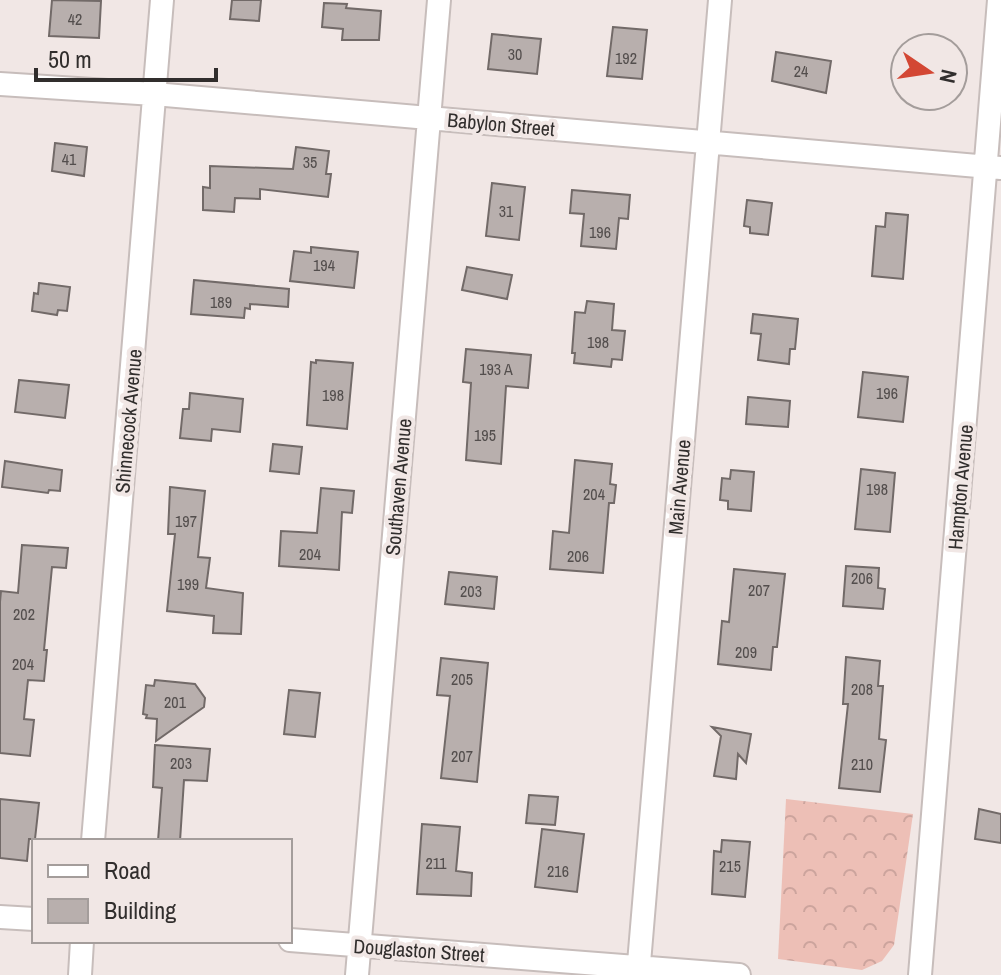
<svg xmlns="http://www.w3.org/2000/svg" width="1001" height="975" viewBox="0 0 1001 975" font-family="'Archivo Narrow',sans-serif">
	<defs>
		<pattern id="forest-crowns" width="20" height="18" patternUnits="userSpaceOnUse" patternTransform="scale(2)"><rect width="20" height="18" fill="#edbfb6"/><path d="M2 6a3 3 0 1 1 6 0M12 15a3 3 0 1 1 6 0" fill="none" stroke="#cca49d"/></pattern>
	</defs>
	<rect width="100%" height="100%" fill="#f1e7e5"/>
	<path fill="url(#forest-crowns)" d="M786 799 913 814 894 945 882 961 862 970 778 959Z"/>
	<path fill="#b8afad" stroke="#726a68" stroke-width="2" d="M52 0 101 1 99 38 49 36Z
		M232 0H261L259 21 230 19Z
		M324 3 347 4 346 8 381 11 379 40H342L343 29 322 27Z
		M613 27 647 30 642 79 607 76Z
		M492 34 541 39 537 74 488 69Z
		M776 52 831 61 826 93 772 81Z
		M55 143 87 147 84 176 52 171Z
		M296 147 329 151 326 174H331L328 197 260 189V199L235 198 234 212 203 210V187L210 188V166L293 169Z
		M492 183 525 187 519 240 486 236Z
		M572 190 630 195 628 219 619 218 616 249 581 246 584 214 570 213Z
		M747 200 772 203 768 235 750 233V227L744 226Z
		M886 213 908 215 903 279 872 276 876 226 885 227Z
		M311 247 358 252 354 288 290 281 294 251 311 253Z
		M467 267 512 275 507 299 462 290Z
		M194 280 289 289 288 307 250 304V309L245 308 244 318 191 314Z
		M39 283 70 287 67 311 58 310 57 315 32 311 34 293 38 294Z
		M587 301 614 304 612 330 625 331 622 360 612 359 611 367 574 363 575 353H572L575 312 585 313Z
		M753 314 798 319 795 349H790L789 364 758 360 761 334 751 333Z
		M466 349 531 355 528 388 506 386 501 464 466 460 471 383 463 382Z
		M316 360 353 363 347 429 307 425 311 362 316 363Z
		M863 372 908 377 903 422 858 417Z
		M19 380 69 385 65 418 15 412Z
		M190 393 243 399 240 432 212 429 211 441 180 438 183 409H189Z
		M748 397 790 401 788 427 746 424Z
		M273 444 302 447 299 474 270 471Z
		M575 460 612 464 610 484 616 485 614 503H609L603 573 550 569 553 531 569 533Z
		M5 461 62 470 60 491 49 490 48 493 2 487Z
		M861 469 895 473 890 532 855 529Z
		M731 470 754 472 751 511 728 509V501L720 500 722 478 730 479Z
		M170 487 205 491 198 557 210 558 206 588 243 593 241 634 213 633 214 616 167 611 175 534H168Z
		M321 488 354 491 352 513 342 512 339 570 279 566 281 531 317 533Z
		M22 545 68 548 66 568 52 567 44 650H47L44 681 28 680 24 719 34 720 30 756 0 753V602L1 591 18 593Z
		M846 566 879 568 878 588 885 589 883 609 843 606Z
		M734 569 785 574 777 647H773L771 670 718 664 722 621 729 622Z
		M449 572 497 577 494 609 445 604Z
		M846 657 880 661 878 686H883L879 739 886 740 880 792 839 788 848 704H843Z
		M441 658 488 663 477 782 441 778 450 696 437 695Z
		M155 680 195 684 205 698 204 707 156 741 157 719 146 718 147 715 143 714 146 685 154 686Z
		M289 690 320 693 315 737 284 734Z
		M712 727 751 734 746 763 738 754 736 779 714 776 721 736Z
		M155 745 210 749 207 781 184 780 180 841H158L162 788 153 787Z
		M529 795 558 797 555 825 526 823Z
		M0 799 39 803 35 839H29L27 861 0 858Z
		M979 809 1001 814V843L975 839Z
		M422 824 460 827 456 871 472 873 471 896 417 894Z
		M542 829 584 834 577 892 535 887Z
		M722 840 750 842 745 897 712 894 714 851 721 852Z"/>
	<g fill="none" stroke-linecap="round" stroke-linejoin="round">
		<g stroke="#c7bdbb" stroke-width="26">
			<path id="minor" d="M0 84 154 94 1001 168
				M93 841 162 0
				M0 917 34 919
				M290 940 739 975
				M80 975 82 941
				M357 975 439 0
				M638 975 720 0
				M920 975 999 0"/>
		</g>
		<use href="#minor" stroke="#fff" stroke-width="22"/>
	</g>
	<g text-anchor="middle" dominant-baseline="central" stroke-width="8" stroke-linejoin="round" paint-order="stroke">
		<g font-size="16" fill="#534e4d">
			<text x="75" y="19">42</text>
			<text x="515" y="54">30</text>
			<text x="626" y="58">192</text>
			<text x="801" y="71">24</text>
			<text x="69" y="159">41</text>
			<text x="310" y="162">35</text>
			<text x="506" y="211">31</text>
			<text x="600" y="232">196</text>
			<text x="324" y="265">194</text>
			<text x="221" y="302">189</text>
			<text x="598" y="342">198</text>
			<text x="496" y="369">193 A</text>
			<text x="887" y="393">196</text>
			<text x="333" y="395">198</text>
			<text x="485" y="435">195</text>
			<text x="877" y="489">198</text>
			<text x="594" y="494">204</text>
			<text x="186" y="521">197</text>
			<text x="310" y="554">204</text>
			<text x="578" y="556">206</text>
			<text x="862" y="578">206</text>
			<text x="188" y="584">199</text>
			<text x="759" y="590">207</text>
			<text x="471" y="591">203</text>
			<text x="24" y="614">202</text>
			<text x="746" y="652">209</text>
			<text x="23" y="664">204</text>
			<text x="462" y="679">205</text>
			<text x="862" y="689">208</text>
			<text x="175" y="702">201</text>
			<text x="462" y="756">207</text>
			<text x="181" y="763">203</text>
			<text x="862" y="764">210</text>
			<text x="436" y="863">211</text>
			<text x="730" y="866">215</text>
			<text x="558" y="871">216</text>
		</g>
		<g font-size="20" fill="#312e2d" stroke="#f1e7e5">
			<text transform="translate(501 124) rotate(5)">Babylon Street</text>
			<text transform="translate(128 421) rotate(-85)">Shinnecock Avenue</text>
			<text transform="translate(398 487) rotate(-85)">Southaven Avenue</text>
			<text transform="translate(679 487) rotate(-85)">Main Avenue</text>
			<text transform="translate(960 487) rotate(-85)">Hampton Avenue</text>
			<text transform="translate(419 950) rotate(4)">Douglaston Street</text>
		</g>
	</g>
	<rect x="32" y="839" width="260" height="104" fill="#f1e7e5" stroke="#a49d9b" stroke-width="2"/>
	<rect x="48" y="865" width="40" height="12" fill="#ffffff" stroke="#a49d9b" stroke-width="2"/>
	<text x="104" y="879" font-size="24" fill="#312e2d">Road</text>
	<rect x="48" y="899" width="40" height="24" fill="#b8afad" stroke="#a49d9b" stroke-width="2"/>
	<text x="104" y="919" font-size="24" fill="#312e2d">Building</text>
	<g transform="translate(929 72) rotate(103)"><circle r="38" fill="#f1e7e5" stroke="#a49d9b" stroke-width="2"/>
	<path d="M0-6L14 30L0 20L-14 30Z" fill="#d34734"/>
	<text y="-12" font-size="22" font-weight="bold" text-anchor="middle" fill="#312e2d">N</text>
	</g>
	<path d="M36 68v12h180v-12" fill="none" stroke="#312e2d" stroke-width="4"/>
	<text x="48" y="68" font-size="24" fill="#312e2d" stroke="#f1e7e5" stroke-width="6" paint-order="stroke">50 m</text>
</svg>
